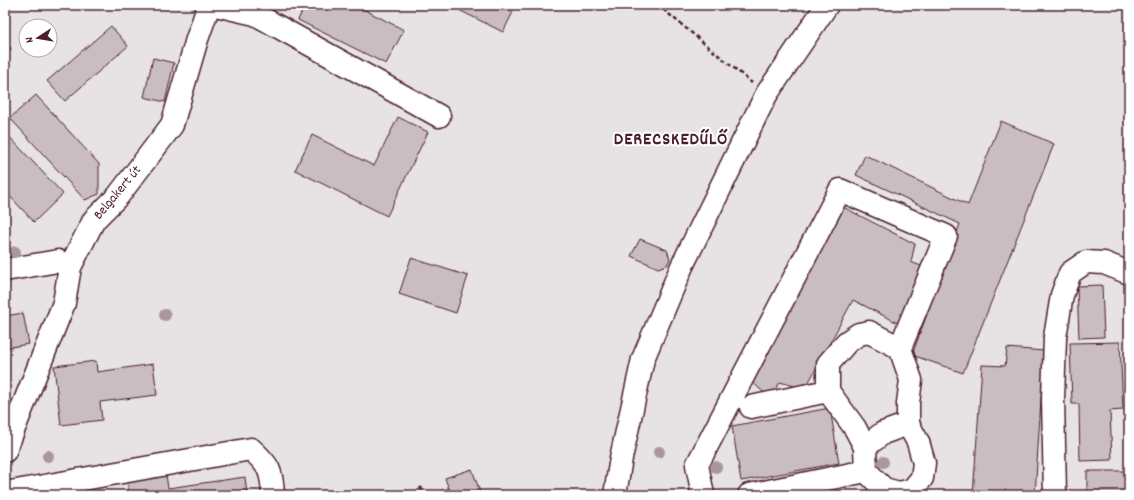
<svg xmlns="http://www.w3.org/2000/svg" width="1134" height="500" viewBox="0 0 1134 500" font-family="Dekko,sans-serif">
	<rect width="100%" height="100%" fill="#f4f2f2"/>
	<filter id="ink" filterUnits="userSpaceOnUse"><feTurbulence type="fractalNoise" baseFrequency=".025" numOctaves="2"/><feDisplacementMap in="SourceGraphic" scale="8" xChannelSelector="R" yChannelSelector="G"/><feConvolveMatrix kernelMatrix="1 2 1 2 8 2 1 2 1" color-interpolation-filters="sRGB"/></filter>
	<g filter="url(#ink)">
		<path fill="#e7e2e3" fill-rule="evenodd" d="M5 5H1129V495H5ZM26 26H50V50H26Z"/>
		<path fill="#cabdc1" stroke="#4a1f2b" d="M305 5H355L404 30 386 64 298 20Z
			M449 5H500L513 12 503 32Z
			M111 26 128 46 65 101 47 81Z
			M5 46 11 48 5 63Z
			M153 58 174 63 165 102 144 97Z
			M36 95 99 164V194L85 200 10 118Z
			M398 117 428 132 387 216 295 170 312 135 374 166Z
			M1001 121 1054 144 963 373 912 355 960 224 856 175 865 155 968 205Z
			M5 132 63 194 34 222 5 191Z
			M843 207 915 244 911 262 926 268 898 323 853 300 805 389 780 382 770 398 752 382Z
			M640 239 667 250 670 259 667 265 658 268 631 256Z
			M411 258 468 276 456 313 399 294Z
			M1102 285 1104 337 1079 338 1077 286Z
			M23 313 29 344 5 348V316Z
			M1120 342 1123 410 1110 411 1112 460 1080 461 1079 404H1072L1070 343Z
			M1007 348 1044 351 1035 495H973L982 365 1005 366Z
			M96 361 97 372 153 364 157 395 100 402 102 420 61 425 54 366Z
			M830 408 839 463 741 481 732 426Z
			M472 469 481 495H451L445 478Z
			M1087 471H1129V495H1087Z
			M166 475 168 488 245 477 247 495H118L129 493 127 481Z
			M449 488 451 495H430Z
			M876 492 877 495H861Z"/>
		<g fill="none" stroke-linecap="round" stroke-linejoin="round">
			<g stroke="#4a1f2b" stroke-width="25">
				<path id="minor" d="M216 5 255 14 439 116
					M5 270 58 261 70 267
					M751 407 828 391
					M865 447 883 433 908 424
					M5 451 64 303 70 267 94 220 118 196 172 125 197 39 209 5
					M5 493 251 449C269 465 272 471 273 495
					M615 495 621 458 643 359 682 266 766 95 827 5
					M703 495 697 465 840 190 946 236 900 348 911 380 908 403V424L918 442 924 463 922 478 912 490 899 493 884 489 866 471 865 447 855 428 828 391V364L847 342 859 334 869 332 900 348
					M749 495 866 471
					M1055 495 1053 399 1055 337 1062 295 1070 273 1086 262 1104 263 1129 273"/>
			</g>
			<path stroke="#4a1f2b" stroke-width="2.5" stroke-dasharray="4 3" stroke-linecap="butt" d="M658 5 752 83
				M420 487 425 495"/>
			<use href="#minor" stroke="#fff" stroke-width="22"/>
		</g>
		<g fill="#aa979c">
			<circle cx="15" cy="252" r="6"/>
			<circle cx="165" cy="315" r="6"/>
			<circle cx="659" cy="452" r="6"/>
			<circle cx="48" cy="456" r="6"/>
			<circle cx="883" cy="462" r="6"/>
			<circle cx="716" cy="467" r="6"/>
		</g>
	</g>
	<g text-anchor="middle" dominant-baseline="central" stroke-width="4" stroke-linejoin="round" paint-order="stroke">
		<g font-size="14" fill="#4a1f2b" stroke="#fff">
			<text transform="translate(118 193) rotate(-50)">Belgakert út</text>
		</g>
		<g font-size="18" font-weight="bold" letter-spacing="1" fill="#4a1f2b" stroke="#fff">
			<text x="671" y="140">DERECSKEDŰLŐ</text>
		</g>
	</g>
	<rect width="1134" height="500" fill="none" stroke="#fff" stroke-width="20"/>
	<rect x="10" y="10" width="1114" height="480" fill="none" stroke="#4a1f2b" stroke-width="1.5" filter="url(#ink)"/>
	<g transform="translate(38 38) rotate(258)"><circle r="19" fill="#ffffff" stroke="#b7a5aa"/>
	<path d="M0-3L7 15L0 10L-7 15Z" fill="#4a1f2b"/>
	<text y="-6" font-size="11" font-weight="bold" text-anchor="middle" fill="#4a1f2b">N</text>
	</g>
</svg>
